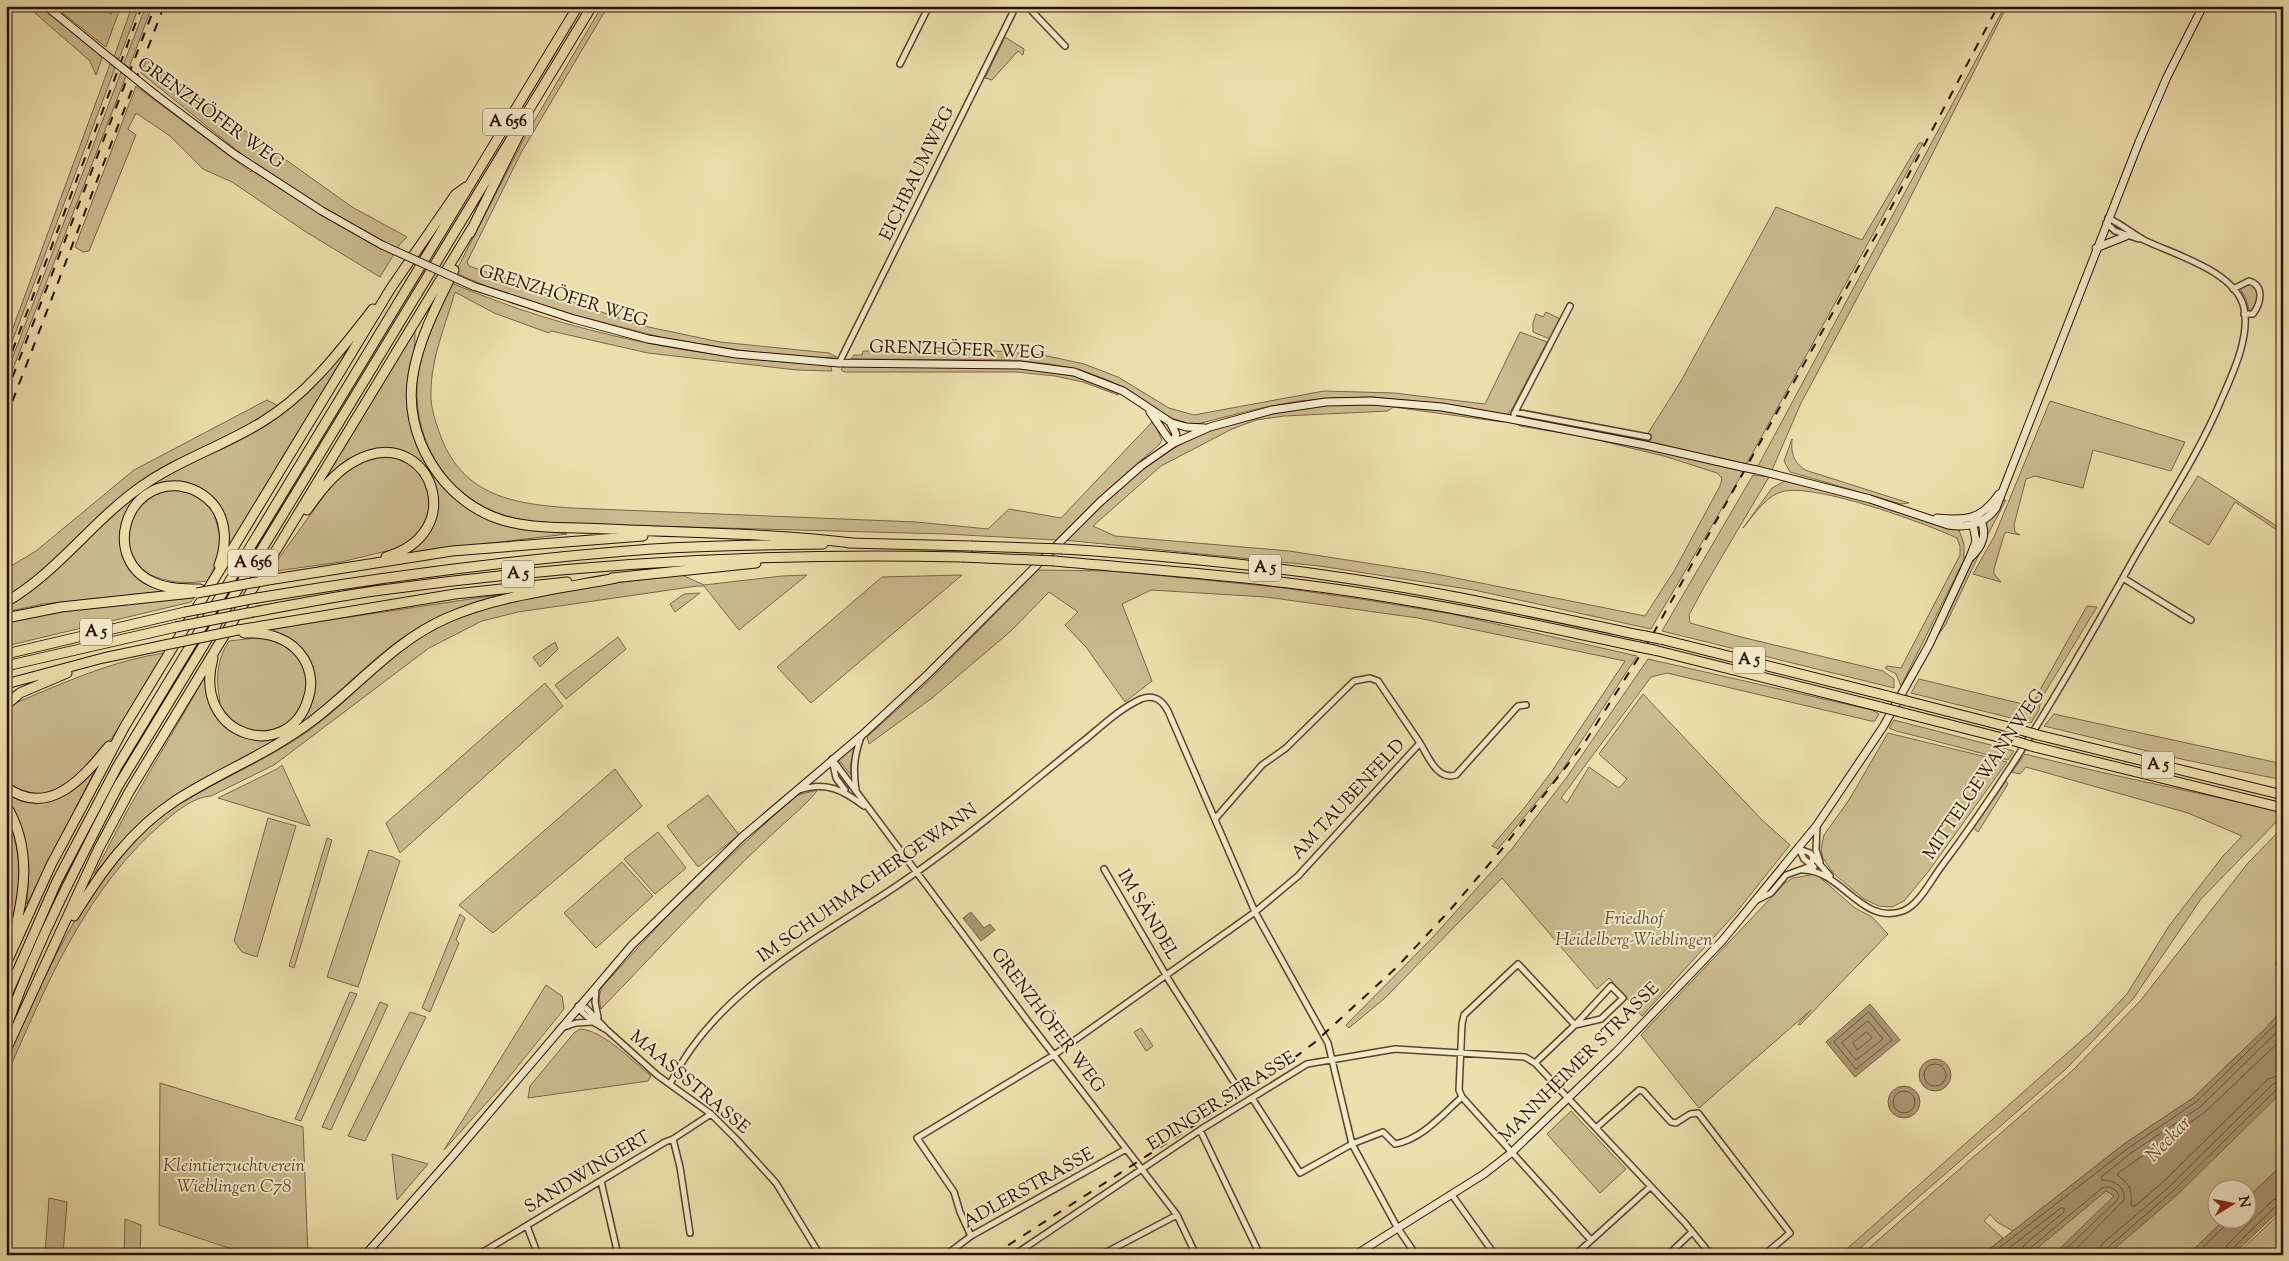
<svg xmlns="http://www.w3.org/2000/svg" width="2289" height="1261" viewBox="0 0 2289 1261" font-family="'Sorts Mill Goudy',serif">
	<rect width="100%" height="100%" fill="#eddfad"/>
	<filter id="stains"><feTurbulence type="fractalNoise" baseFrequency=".004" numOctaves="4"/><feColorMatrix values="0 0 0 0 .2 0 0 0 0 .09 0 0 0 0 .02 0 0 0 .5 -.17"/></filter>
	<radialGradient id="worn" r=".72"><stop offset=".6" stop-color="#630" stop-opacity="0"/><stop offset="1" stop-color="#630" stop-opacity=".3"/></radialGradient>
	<path fill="#ccbb90" stroke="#7c6448" d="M27 6H43L103 55 96 75 90 61Z
		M54 6H98L111 14 114 6H121L106 47Z
		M132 6H139L119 59 114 57Z
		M146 6H152L129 68 124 63Z
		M602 6H608L521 153 467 262 469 266 639 325 720 342 829 353 837 357 807 358 757 353 664 338 525 302 455 273 526 135Z
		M2005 6H2007L1900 218 1801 403 1772 470 1758 466Z
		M1005 37 1024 49 1023 55 1018 51 992 80 985 78Z
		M146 60 352 207 407 237 400 244 380 277 303 230 232 182 203 169 170 136 136 113 128 129 136 135 89 251 83 252 75 247 136 86 251 172 259 168 141 73Z
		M110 64 115 68 6 358V347Z
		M121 72 126 76 6 387V375Z
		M1919 143H1923L1746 465 1647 441 1524 418 1522 415 1647 435 1681 381 1776 207 1862 240Z
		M452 283C569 334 702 359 830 365L832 371 797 370 648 353 551 331 549 333 494 313 455 292C446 324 431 358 431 392 430 407 436 423 441 437 464 497 515 504 572 508L916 522 988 529 1009 509 1061 518 1153 421 1162 440 1159 445 1114 484 1056 540 946 534 539 523C523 520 506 517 491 510 436 485 409 426 419 368 425 338 440 310 452 283Z
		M2250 284 2258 291V300L2253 312 2250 313 2246 299 2240 288Z
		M1546 312 1560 319 1550 339 1533 332V323L1536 314 1543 317Z
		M415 329C416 358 405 387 409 416 414 451 435 486 464 505 472 510 484 512 493 514 517 522 541 530 567 534L409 553 432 530 423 528 412 541 403 547 341 562 269 572 326 493 320 485Z
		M1520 332 1547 342 1512 409 1507 415 1374 397 1332 398 1299 401 1261 408 1193 425 1168 417 1132 392 1110 381 1081 370 1050 364 1011 360 851 359 854 355H862L863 351H996L1043 355 1084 364 1118 377 1169 408 1194 415 1324 391 1394 393 1485 404Z
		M351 344 228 549V524L219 504 212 509C224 542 222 550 208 581 186 584 168 583 148 574L138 577 164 592 43 604 6 612V608L36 587 17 591 6 597V569L36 551 134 470 267 400 286 410Z
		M844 365 1022 367 1079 377 1119 392 1118 395 1083 382 1055 376 1016 372H844L841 370Z
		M2050 401 2185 442 2171 471 2093 450 2083 488 2035 476 2026 479 2014 525 2015 532 2020 535 2006 532 2004 535 1994 569V574L2001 582 1973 574 1994 537Z
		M1351 403 1417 407 1504 420 1503 422 1488 420 1393 407 1388 411 1284 416 1256 420 1232 429 1161 466 1093 526 1115 536 1289 551 1431 573 1645 616 1674 571 1720 486 1722 478 1717 473 1664 456 1585 437 1520 426 1514 422 1596 437 1744 471 1651 629 1474 590 1320 566 1064 540C1091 515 1117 489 1146 467 1204 422 1280 407 1351 403Z
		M1792 439C1791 454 1793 461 1805 470L1909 503 1901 504 1790 472 1784 461Z
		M1753 475 1769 477 1704 587 1689 615 1690 623 1741 637 1883 671 1894 679V688L1662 631Z
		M2198 476 2283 530V534L2235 502 2209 545 2169 522Z
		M1787 480 1832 491 1959 530 1964 544V560L1901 686 1896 674 1885 668 1887 666 1901 668 1960 555V546L1957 538C1927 524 1806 479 1778 493 1763 500 1753 516 1743 528L1772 488Z
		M2003 500H2006L1985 540 1986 523 1998 511Z
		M1982 548 1946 624 1934 641 1969 567Z
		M1038 570 1113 571 1276 587 1367 600 1452 614 1637 656 1561 772 1498 849 1492 846 1525 807 1552 771 1625 661 1418 618 1266 597 1151 590 1122 604 1152 681 1125 702 1086 647 1065 625 1078 612 1049 592 1011 631 932 698 869 744 867 737 931 679Z
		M682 575 704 585 782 576 807 575 739 630 704 586H697L518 612 482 621 429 648 274 765 211 796C194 797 178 810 165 821 87 886 46 985 6 1077 6 1048 28 1011 41 985 73 919 114 845 178 805 220 779 267 760 307 732 357 696 395 645 453 620 525 590 606 584 682 575Z
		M962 575 811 703 777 667 882 577Z
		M700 593 675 612 670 604 684 594Z
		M497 595C468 605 440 614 414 630 372 656 339 695 300 725 267 750 227 765 191 785 152 807 123 841 94 874L126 813 207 673V692L211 707 220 702C216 679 216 662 229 641L282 635 274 632V629L303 624Z
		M195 596 191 602 6 646V621L47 611Z
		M2087 606 2097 607 2041 699 2039 710 2031 723 1911 693 1919 679 2031 706Z
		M618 637 626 649 566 699 555 685Z
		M555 642 558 649 540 667 533 657Z
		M164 653C135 701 107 761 56 789L59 797 74 788 95 770 27 904 29 867 25 842 20 826 6 799V707C57 686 109 661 164 653Z
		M1648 659 1872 710 1879 714 1875 721H1871L1667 673 1651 677 1561 798 1567 803 1589 767 1619 788 1627 779 1599 754 1643 694 1762 820 1790 845 1735 914 1642 1016 1609 978 1597 989 1502 878 1385 998 1349 1028 1346 1025 1434 936 1511 850 1567 777Z
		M545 683 563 706 400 853 386 823Z
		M2054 714 2283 764V780L2181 759 2044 726Z
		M1894 720 2014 751 2008 760C1971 751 1934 740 1896 731L1889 728Z
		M1888 733 2007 762 1928 872 1904 901 1892 907 1879 906 1864 899 1833 873 1823 858 1821 849 1824 835 1849 800Z
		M852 748 854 749 850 767 851 775 838 759Z
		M2025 754C2111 776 2197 792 2283 812V815L2201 899 2133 999 2066 1069 1852 1255H1840L2092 1031 2127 994 2169 926 2223 856 2242 836 2188 813 2026 767 2020 774 2012 772Z
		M282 765 310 826 218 798 277 769Z
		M615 769 642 806 493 933 459 905Z
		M2006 781 2008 784 1978 832 1973 828Z
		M817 790C816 796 774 832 766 840 709 894 656 952 601 1009L599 997 602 987 667 916 788 802 798 795Z
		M708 795 739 835 698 867 667 826Z
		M6 817C26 857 20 899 6 940Z
		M268 818 296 826 257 957 242 952 234 941Z
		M2283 827V955L2275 963 2281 971 2283 968V1009L2266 1028 2193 1098 2124 1144 2013 1231 1997 1222 1990 1214 1984 1221 2003 1238 1982 1255H1861L2072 1071 2141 1000 2248 863Z
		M658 832 686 868 655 894 624 859Z
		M327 838 332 840 294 968 289 966Z
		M369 850 393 857 400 861 358 987 327 977Z
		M622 862 653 896 596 948 564 913Z
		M1816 874 1855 908 1872 917 1888 934 1800 1025 1798 1024 1811 1010 1699 1108 1641 1035 1785 883 1793 878Z
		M460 914 465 918 456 940 459 943 430 1012 422 1008Z
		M546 985 562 996 564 1009 501 1087 444 1150Z
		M350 992 357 994 301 1121 295 1119Z
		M380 1002 388 1005 331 1130 322 1127Z
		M410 1012 426 1017 365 1141 348 1136Z
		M1141 1028 1153 1046 1146 1051 1134 1032Z
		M580 1029C603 1030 632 1061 651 1076L648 1081 528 1098 530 1086 574 1033Z
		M160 1083 303 1127 308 1255H250L159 1225Z
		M2283 1091V1164L2247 1198 2246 1188H2216V1218L2225 1219 2188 1255H2026L2107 1190 2258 1114Z
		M1571 1111 1626 1169 1600 1193 1547 1134Z
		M392 1154 428 1164 397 1200Z
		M49 1198 67 1202 63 1255H45Z
		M2283 1210V1255H2236Z
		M125 1219 141 1225 140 1255H124Z"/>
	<path fill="#ab9773" stroke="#785f45" d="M971 912 984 928 990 924 995 930 981 941 963 918Z
		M1870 1004 1900 1040 1855 1077 1826 1042Z
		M2283 1009V1091L2177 1195 2107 1255H2053L2114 1196 2106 1191 2029 1255H1982L2124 1144 2193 1098 2266 1028Z
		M1919 1075a16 16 0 1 1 32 0a16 16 0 1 1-32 0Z
		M1888 1102a16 16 0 1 1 32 0a16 16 0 1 1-32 0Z
		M2283 1164V1207L2233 1255H2188L2225 1219 2246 1218 2247 1198Z"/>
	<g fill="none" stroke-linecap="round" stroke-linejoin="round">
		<path stroke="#6c523a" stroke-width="1" d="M1869 1012 1892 1040 1856 1069 1834 1042Z
			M1868 1021 1883 1039 1856 1060 1842 1043Z
			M1867 1032 1872 1038 1857 1050 1853 1043Z
			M2283 1038 2205 1112 2118 1173V1176C2131 1184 2132 1192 2131 1206H2135L2164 1181 2268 1079 2283 1074
			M1924 1075a11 11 0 1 1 22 0a11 11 0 1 1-22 0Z
			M1893 1102a11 11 0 1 1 22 0a11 11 0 1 1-22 0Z
			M1990 1255 2127 1149 2196 1102 2283 1017
			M2000 1255 2061 1208H2064V1212L2024 1245 2021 1255
			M2027 1255 2029 1249 2102 1188C2108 1185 2117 1189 2119 1196L2117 1200 2060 1255
			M2070 1255 2124 1200C2126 1187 2114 1180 2102 1180L2101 1177 2131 1153 2200 1107 2283 1026
			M2098 1255 2102 1244 2169 1187 2273 1084 2283 1081
			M2104 1255 2106 1249 2173 1191 2277 1089 2283 1088
			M2195 1255 2227 1224 2228 1218
			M2223 1255 2227 1245 2273 1200 2283 1197
			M2230 1255 2232 1249 2277 1205 2283 1204"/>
		<g stroke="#5c412c" stroke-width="8">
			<path id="street" d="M1027 6 1065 46
				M900 64 929 6
				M2106 223 2115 231 2139 239
				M2233 289 2249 281C2265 286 2261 303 2253 314H2244
				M839 363 1016 6
				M1515 412 1648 437
				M1514 414 1570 306
				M2123 578 2191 620
				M1420 743C1428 756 1437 781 1456 775L1518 706 1526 705
				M832 759 1027 1020 1177 1215 1196 1255
				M832 760 836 778 845 790
				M799 790C826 781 843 790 864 806
				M856 790C853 770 854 756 861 737
				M1817 826 1816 850 1820 862
				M1799 849 1810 853 1830 876
				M1799 849 1804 859 1814 867
				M1104 869 1170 982 1239 1090
				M1803 870C1842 870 1861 926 1903 911 1919 905 1931 880 1941 867 2014 770 2075 664 2134 558 2164 506 2199 454 2222 398 2233 373 2250 337 2244 308 2236 272 2176 255 2146 241 2132 234 2122 224 2108 218
				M1757 900 1771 893 1786 875 1811 866 1813 856
				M596 989 595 1002 598 1017
				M578 1006 582 1012 593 1022 607 1030 657 1075 711 1114 736 1139 776 1183 820 1255
				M579 1006 586 1008 606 1029
				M561 1028 576 1023 592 1022
				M1535 1063 1575 1025 1601 1019 1623 998 1611 986 1575 1025 1518 964 1464 1015 1462 1024 1459 1090 1462 1097 1591 1240
				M670 1084C711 1000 797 950 872 902 912 877 949 849 986 820 1020 793 1052 766 1086 739 1103 725 1121 708 1141 699 1154 694 1162 700 1168 711L1255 912 1328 1043 1352 1144 1397 1227 1416 1255
				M1252 1098 1300 1173 1352 1144 1383 1132 1395 1144C1422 1139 1442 1115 1462 1097
				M1596 1128 1639 1090 1643 1091 1671 1122 1676 1123 1690 1114 1698 1113 1790 1233 1764 1255
				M1200 1130 1260 1255
				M673 1139 680 1167 690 1233
				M601 1181 618 1255
				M1452 1195 1495 1255
				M527 1226 538 1255
				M971 1236 960 1212 954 1192 917 1138 1054 1055 1255 912 1298 876 1420 743 1378 681 1370 678 1354 681 1286 748 1262 765 1215 819
				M478 1255 665 1142 673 1139 711 1114
				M946 1255 971 1236 1126 1149
				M1014 1255 1200 1130 1307 1064 1395 1049 1525 1057 1535 1063 1685 1223 1711 1255
				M1101 1255 1177 1215
				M1575 1255 1650 1187
				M1668 1255 1692 1232"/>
		</g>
		<g stroke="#2c0c01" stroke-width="9">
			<path id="secondary" d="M46 6 101 51
				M156 95 234 154 322 211 382 245
				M2096 248 2126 236
				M473 286 574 319 648 339 736 354 839 363 1020 365 1074 372 1123 391 1170 422 1176 434 1174 443
				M1150 412 1168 438 1174 443
				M1172 423 1186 427 1205 428
				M1757 470 1870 499 1948 525C1967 528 1984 525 1996 508L2139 142 2167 77 2203 6
				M1937 518C1966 521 1981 520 1999 494
				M1971 557C1982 547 1988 533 1980 520
				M365 1255 451 1158 632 945 742 837 861 736 928 674 1100 502 1141 466 1174 443 1210 427 1272 410 1326 402 1371 401 1442 407 1511 419 1645 445 1742 467
				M1355 1255 1484 1174 1511 1153 1616 1052 1722 941 1817 825 1883 727 1929 645 1970 557 1976 541 1973 525 1976 516"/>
		</g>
		<g stroke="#2c0c01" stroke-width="11">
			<path id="highway" d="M470 233 519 134
				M454 270C438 303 419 338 413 375 402 436 443 502 502 520 536 530 573 527 607 529 689 533 771 533 852 543
				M307 510C322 488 342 463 369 455 432 435 468 533 386 557
				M848 543 971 546
				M1063 549C1157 555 1252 564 1345 578 1446 593 1546 615 1645 636
				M1055 561C1138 569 1221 574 1304 585 1417 599 1528 623 1639 647
				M612 578 756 563
				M268 580 452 551 643 536
				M200 589C185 589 169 589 155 583 101 561 124 480 180 486 193 488 204 494 213 504 227 521 227 545 219 565
				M257 598C388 576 519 559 652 549 709 545 766 545 823 544
				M6 602C58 572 93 520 142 486 179 460 223 446 262 422 308 394 340 351 373 309
				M248 613C292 605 337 596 382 590 574 564 768 552 962 557
				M6 618 61 607 192 593
				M238 630 455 594 567 582
				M1660 639 1888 696
				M1654 650 1881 707
				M6 654 185 612
				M213 658C191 738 289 764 308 699 313 686 311 671 304 659 291 638 267 632 244 633
				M6 666 176 627
				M6 684 103 658 165 645
				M1907 701 2024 731
				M6 705 20 693 67 673
				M1900 712 2018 742
				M2038 735 2283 795
				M2031 746 2283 808
				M6 787C49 819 84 777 109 746
				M6 805C32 848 25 892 13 938
				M74 916C101 872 131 830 175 801 220 772 270 753 312 721 357 687 394 641 447 618 500 595 560 589 616 578
				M6 964 51 865 125 726 391 288 455 195 466 187
				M6 997 57 881 117 767 578 6
				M6 1028C36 944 77 865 118 786L592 6
				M6 1050 99 848 129 792 472 228"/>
		</g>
		<use href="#street" stroke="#f3eaca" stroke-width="5"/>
		<use href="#secondary" stroke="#f3eaca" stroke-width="7"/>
		<use href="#highway" stroke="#eddfad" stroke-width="9"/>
		<path stroke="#2c0c01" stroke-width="2" stroke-dasharray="9 9" stroke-linecap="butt" d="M6 368 142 6
			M6 394 155 6
			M6 418 164 6
			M993 1255 1221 1108 1286 1064 1314 1043 1397 967 1450 910 1502 849 1583 745 1649 641 1884 221 1998 6"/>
		<g stroke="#2c0c01" stroke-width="9" stroke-linecap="butt">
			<path id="secondary-bridge" d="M101 51 156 95
				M382 245 473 286
				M1742 467 1757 470"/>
		</g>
		<g stroke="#2c0c01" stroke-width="11" stroke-linecap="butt">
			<path id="highway-bridge" d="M971 546 1063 549
				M962 557 1055 561
				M197 593 268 580
				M185 612 257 598
				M176 627 248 613
				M1645 636 1660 639
				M165 645 238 630
				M1639 647 1654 650
				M1888 696 1907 701
				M1881 707 1900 712
				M2024 731 2038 735
				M2018 742 2031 746"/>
		</g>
		<use href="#secondary-bridge" stroke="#f3eaca" stroke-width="7"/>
		<use href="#highway-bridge" stroke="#eddfad" stroke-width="9"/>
	</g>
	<g text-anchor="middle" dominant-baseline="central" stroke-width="4" stroke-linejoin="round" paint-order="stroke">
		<g fill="#f3eaca" stroke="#684f3d" stroke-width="1">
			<rect x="483" y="108.5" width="50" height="27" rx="4"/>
			<rect x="228" y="549.5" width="50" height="27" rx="4"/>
			<rect x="1249" y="554.5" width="32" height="27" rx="4"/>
			<rect x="502" y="560.5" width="32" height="27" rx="4"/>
			<rect x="80" y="618.5" width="32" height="27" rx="4"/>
			<rect x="1733" y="646.5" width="32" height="27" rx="4"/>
			<rect x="2142" y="751.5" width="32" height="27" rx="4"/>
		</g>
		<g font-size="16" font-weight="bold" fill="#2c0c01">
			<text x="508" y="122">A 656</text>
			<text x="253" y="563">A 656</text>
			<text x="1265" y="568">A 5</text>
			<text x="518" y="574">A 5</text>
			<text x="96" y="632">A 5</text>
			<text x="1749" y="660">A 5</text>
			<text x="2158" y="765">A 5</text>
		</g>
		<g font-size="18" fill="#2c0c01" stroke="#f3eaca">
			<text transform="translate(210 114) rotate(36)">GRENZHÖFER WEG</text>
			<text transform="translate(918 174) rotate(-64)">EICHBAUMWEG</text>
			<text transform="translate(563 297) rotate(17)">GRENZHÖFER WEG</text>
			<text transform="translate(957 351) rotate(2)">GRENZHÖFER WEG</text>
			<text transform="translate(1985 775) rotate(-56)">MITTELGEWANNWEG</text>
			<text transform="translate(1349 800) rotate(-47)">AM TAUBENFELD</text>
			<text transform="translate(868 884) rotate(-35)">IM SCHUHMACHERGEWANN</text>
			<text transform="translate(1147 915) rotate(59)">IM SÄNDEL</text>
			<text transform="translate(1047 1021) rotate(53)">GRENZHÖFER WEG</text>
			<text transform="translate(1580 1063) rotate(-45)">MANNHEIMER STRASSE</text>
			<text transform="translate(689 1083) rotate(40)">MAASSSTRASSE</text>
			<text transform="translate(1222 1102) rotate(-32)">EDINGER STRASSE</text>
			<text transform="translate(588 1173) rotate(-31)">SANDWINGERT</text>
			<text transform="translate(1029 1189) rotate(-29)">ADLERSTRASSE</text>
		</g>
		<g font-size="18" font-style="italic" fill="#644933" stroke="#f3eaca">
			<text x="1634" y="920">Friedhof<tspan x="1634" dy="21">Heidelberg-Wieblingen</tspan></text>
			<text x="234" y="1167">Kleintierzuchtverein<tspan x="234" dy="21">Wieblingen C78</tspan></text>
		</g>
		<g font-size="19" font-style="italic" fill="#654b34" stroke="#f3eaca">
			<text transform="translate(2169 1140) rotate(-46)">Neckar</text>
		</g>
	</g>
	<rect width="2289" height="1261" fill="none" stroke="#eddfad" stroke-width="25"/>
	<rect x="8" y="8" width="2274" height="1246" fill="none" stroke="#2c0c01" stroke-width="2.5"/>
	<rect x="12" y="12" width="2264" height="1236" fill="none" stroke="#2c0c01"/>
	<g transform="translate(2232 1204) rotate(80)"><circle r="24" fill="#f3eaca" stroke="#a3917a"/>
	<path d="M0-4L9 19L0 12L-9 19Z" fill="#8f2418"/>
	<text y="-8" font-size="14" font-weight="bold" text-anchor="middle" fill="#2c0c01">N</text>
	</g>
	<rect width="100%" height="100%" filter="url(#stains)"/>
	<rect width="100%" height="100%" fill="url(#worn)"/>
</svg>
